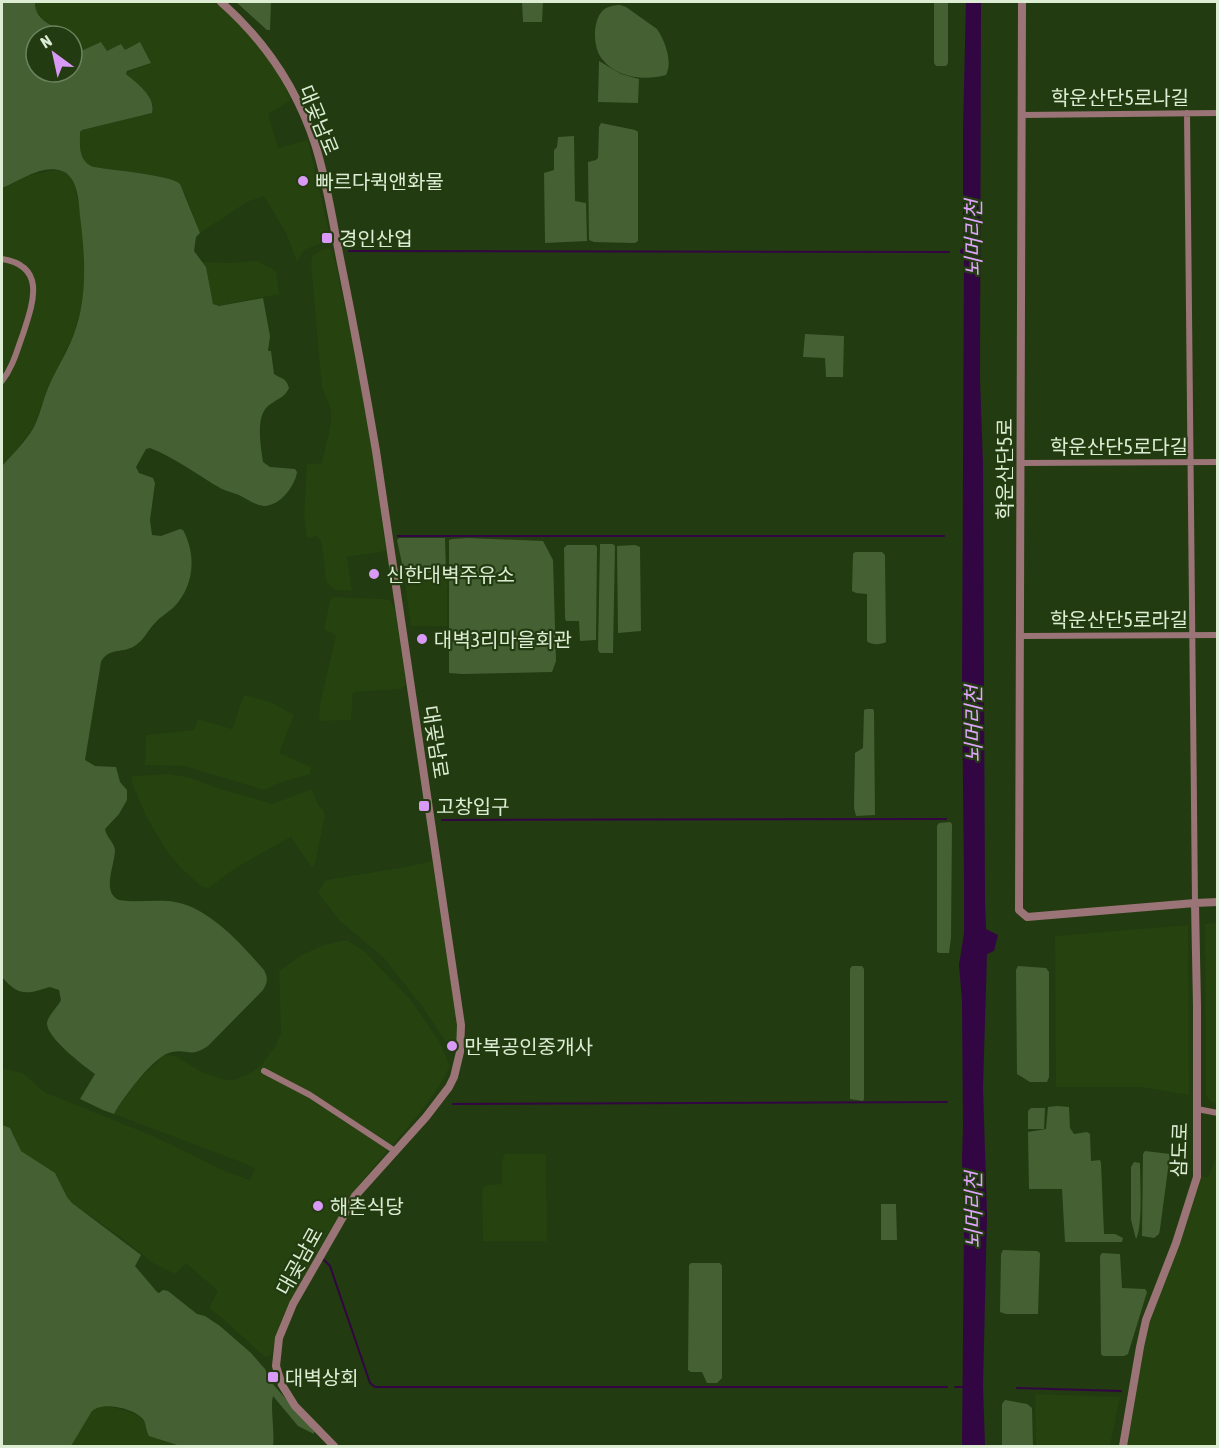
<svg xmlns="http://www.w3.org/2000/svg" width="1219" height="1448" viewBox="0 0 1219 1448" font-family="'Asap Condensed','Noto Sans KR',sans-serif">
	<rect width="100%" height="100%" fill="#223b10"/>
	<path fill="#25420f" d="M35 2H216L250 33 278 73 290 97V101L268 114 278 148 308 140 329 232 326 241 304 250 297 262 287 235 264 196 247 202 200 233 185 193 94 167 85 163 81 156 80 143V132L82 130 153 113V105L147 93 126 73 151 63 125 50 106 51 101 42 81 51 72 42V36H67L44 20 35 10Z
		M55 170 64 172 71 177 75 186 79 206 83 238 85 284 81 308 74 334 48 387 34 427 17 449 2 466V188L30 175Z
		M324 249H330L333 252 359 373 374 461 386 551 347 557 352 591 336 590 327 583 321 540 317 536 307 538 304 515 307 464 322 463 331 423V410L322 387 320 367 311 263 313 255Z
		M257 261 276 271 279 294 216 306 213 304 206 267 203 262 229 263Z
		M404 575H447V626H411Z
		M333 597 383 599 390 600 395 609 406 684 401 689 353 692 351 720 319 721 320 704 336 635 324 630 330 600Z
		M244 695 270 702 294 715 279 753 311 767 310 774 279 783 264 790 184 766 145 765 146 735 194 730 198 719 232 729Z
		M169 774 191 778 214 787 272 804 312 789 318 805 324 811 325 816 315 863 312 868 291 837 237 867 208 888 202 887 181 868 166 850 146 816 131 781 133 776Z
		M432 861 456 1014 458 1040 448 1042 445 1041 422 1006 383 957 341 922 318 893 325 881 331 879 406 867Z
		M1217 923H1218L1217 1104 1212 1103 1206 1096 1205 924Z
		M1188 925 1189 1095 1141 1087H1056L1055 936Z
		M340 941H348L364 951 410 999 439 1041 450 1066 440 1085 421 1112 359 1184 343 1207 291 1299 281 1321 271 1355 267 1357 264 1356 224 1320 209 1308 218 1291 186 1263 175 1274 153 1263 120 1237 72 1203 67 1197 55 1173 21 1151 16 1144 14 1134 2 1125V1068L23 1073 44 1092 153 1136 227 1172 250 1180 255 1169 241 1162 114 1114 136 1082 165 1055 175 1056 204 1073 225 1080H233L245 1076 260 1067 276 1045 281 1033 279 971 300 956 321 946Z
		M505 1154H546L547 1241H483L482 1190 483 1187 487 1185 502 1184V1161Z
		M1217 1154V1446H1127L1148 1324 1182 1237 1202 1176 1208 1178Z
		M1035 1394 1120 1397 1110 1446H1036Z
		M103 1405 125 1410 139 1416 145 1423 146 1432 149 1436 180 1446H71L92 1411 96 1407Z"/>
	<path fill="#456134" d="M2 2H35C34 22 56 25 67 36H36V72H72V42L81 51 101 42 107 51 121 44 125 50 140 42 151 63 127 71 126 74C138 84 156 97 152 113L82 130 80 132C80 146 78 162 94 167 110 170 171 175 180 184L200 233 196 237 194 251 206 267 213 304 219 306 263 298 270 336 268 351H271L274 374C281 379 286 377 289 388 285 398 276 399 268 406 255 417 261 447 263 462L270 467 295 469 297 472C295 486 280 506 264 506 255 505 247 499 239 495 233 493 227 491 222 489 197 475 176 458 150 448L146 449 136 467 139 473 153 478 155 483 150 520 152 535 161 536 180 529 183 530C197 556 194 587 173 608 167 613 160 617 155 623 147 631 144 641 133 647 121 653 108 648 101 662L85 760 95 766 116 767 120 782 127 790V800L119 814 105 829C106 837 114 842 115 850 115 865 101 892 119 900 137 903 157 899 175 902 210 908 242 945 264 970 268 978 268 982 263 990L208 1046C190 1058 188 1049 172 1052 154 1055 123 1098 114 1114L103 1110 80 1099 95 1074C84 1066 48 1039 47 1024 47 1016 58 1007 61 1000L59 990 50 987C27 994 19 997 2 977V466C13 454 26 441 34 427 40 415 43 400 48 388 56 369 67 353 74 334 88 296 85 256 80 216 79 202 78 177 62 171 42 164 20 181 2 188Z
		M236 2H271L270 30H267Z
		M522 2H543L542 22H523Z
		M934 2H948V63L946 66H936L934 63Z
		M620 5 626 7 657 29C665 41 673 62 666 75 644 81 617 78 602 59 592 47 592 16 606 8 610 6 615 5 620 5Z
		M599 61 621 74 639 79 638 103 598 102Z
		M601 123 635 130 638 132V241L635 243 594 242 589 240 588 162 596 160 598 158 599 127Z
		M574 136 575 201 586 203 587 241 545 243 544 173 554 170V150L557 147 558 137Z
		M805 334 844 336 843 377H826L825 358 803 357Z
		M399 538H445L446 572 404 573 397 540Z
		M468 538 543 541 553 560 556 661 552 672 462 674 449 673V540L452 539Z
		M600 544H613L615 546 613 653H600L598 650Z
		M567 545H595L597 547 596 640 580 641 579 621H566L565 618 564 548Z
		M635 545 640 547 641 631 618 633 617 546Z
		M855 552H882L885 555 886 642C881 645 870 645 867 641V594L856 593 852 591 853 554Z
		M867 709H873L874 711 875 815 856 816 854 808 855 753 863 748 864 710Z
		M950 822 952 824 951 938 949 953H939L937 952V826L939 823Z
		M852 966H862L864 969V1099L863 1101 850 1099V969Z
		M1018 966 1046 968 1049 972V1077L1047 1082H1030L1017 1074 1016 970Z
		M1057 1106 1069 1107 1070 1128 1074 1134 1087 1132 1090 1134 1091 1161 1100 1160 1101 1163 1104 1234H1115L1123 1238 1122 1242H1065L1062 1189H1029L1028 1132 1046 1129 1048 1107Z
		M1031 1108H1045L1044 1129H1028V1111Z
		M2 1125 10 1128 21 1151 55 1173 67 1197 72 1203 141 1255 135 1266 157 1292 159 1293 163 1290 168 1291 197 1314 205 1316 220 1326 251 1353 265 1369 271 1382 314 1431V1434L298 1426 273 1396C270 1407 275 1432 273 1446H180L149 1436C145 1430 147 1423 142 1418 133 1408 102 1401 92 1411L71 1446H2Z
		M1145 1151 1170 1154 1160 1229 1159 1234 1154 1238 1142 1236 1143 1154Z
		M1134 1162 1140 1163C1140 1180 1143 1226 1136 1239L1131 1220V1167Z
		M881 1204H896L897 1240H881Z
		M1003 1250 1037 1251 1040 1253 1038 1314H1006L1000 1312 1001 1254Z
		M1102 1253 1120 1254 1122 1288 1145 1289 1147 1292 1128 1354 1124 1356H1103L1101 1354 1100 1256Z
		M691 1263H720L722 1266V1378L717 1383H707L702 1372H691L688 1370 689 1265Z
		M1005 1400 1027 1404 1032 1408 1033 1446H1002V1404Z"/>
	<path fill="#320642" d="M966 2H981L980 380 983 464 985 902 986 929 998 935 994 951 987 954 983 1088 987 1215 983 1386 985 1446H962L964 1230 962 1159 963 1127 962 1001 959 965 964 933V878L962 690 964 255 960 253V250L963 248V129Z"/>
	<g fill="none" stroke-linecap="round" stroke-linejoin="round">
		<path stroke="#320642" stroke-width="2" d="M349 251 949 252
			M398 536H944
			M442 820 946 819
			M453 1104 947 1102
			M324 1260 330 1266 370 1383 375 1387H947
			M955 1387H964
			M1017 1388 1121 1391"/>
		<path stroke="#9a7476" stroke-width="6" d="M1187 113 1195 903
			M1022 115 1218 113
			M2 259C47 266 33 303 23 334 17 350 13 367 2 381
			M1021 463 1218 462
			M1020 636 1218 635
			M264 1071 310 1095 395 1151
			M1197 1109 1218 1113"/>
		<path stroke="#9a7476" stroke-width="8" d="M221 2C264 40 297 89 315 144 328 184 334 231 343 273 355 332 366 392 376 451L461 1025 460 1052 454 1077 449 1087 426 1117 355 1196 293 1304 279 1338 276 1366 282 1385 295 1406 334 1446
			M1022 2 1019 910 1027 917 1195 903
			M1123 1446 1140 1347 1146 1320 1176 1243 1197 1177V1006L1195 903 1218 902"/>
	</g>
	<g fill="#d99af7" stroke="#223b10" stroke-width="2">
		<circle cx="303" cy="181" r="6"/>
		<rect x="321" y="232" width="12" height="12" rx="3"/>
		<circle cx="374" cy="574" r="6"/>
		<circle cx="422" cy="639" r="6"/>
		<rect x="418" y="800" width="12" height="12" rx="3"/>
		<circle cx="452" cy="1046" r="6"/>
		<circle cx="318" cy="1206" r="6"/>
		<rect x="267" y="1371" width="12" height="12" rx="3"/>
	</g>
	<g text-anchor="middle" dominant-baseline="central" stroke-width="4.5" stroke-linejoin="round" paint-order="stroke">
		<g font-size="20" fill="#ddedd4" stroke="#223b10">
			<text x="1120" y="97">학운산단5로나길</text>
			<text transform="translate(319 120) rotate(68)">대곶남로</text>
			<text x="1119" y="446">학운산단5로다길</text>
			<text transform="translate(1004 469) rotate(-90)">학운산단5로</text>
			<text x="1119" y="619">학운산단5로라길</text>
			<text transform="translate(436 742) rotate(81)">대곶남로</text>
			<text transform="translate(1179 1150) rotate(-88)">삼도로</text>
			<text transform="translate(299 1261) rotate(-61)">대곶남로</text>
		</g>
		<g font-size="20" fill="#ddedd4" stroke="#223b10" text-anchor="start">
			<text x="315" y="181">빠르다퀵앤화물</text>
			<text x="339" y="238">경인산업</text>
			<text x="386" y="574">신한대벽주유소</text>
			<text x="434" y="639">대벽3리마을회관</text>
			<text x="436" y="806">고창입구</text>
			<text x="464" y="1046">만복공인중개사</text>
			<text x="330" y="1206">해촌식당</text>
			<text x="285" y="1377">대벽상회</text>
		</g>
		<g font-size="21" font-style="italic" fill="#e2a5ff" stroke="#223b10">
			<text transform="translate(973 238) rotate(-90)">뇌머리천</text>
			<text transform="translate(973 724) rotate(-90)">뇌머리천</text>
			<text transform="translate(973 1210) rotate(-90)">뇌머리천</text>
		</g>
	</g>
	<rect width="1219" height="1448" fill="none" stroke="#ddedd4" stroke-width="6"/>
	<g transform="translate(54 54) rotate(327)"><circle r="28" fill="#223b10" stroke="#6d825e" stroke-width="1.5"/>
	<path d="M0-4.5L10 22L0 15L-10 22Z" fill="#d99af7"/>
	<text y="-9" font-size="16" font-weight="bold" text-anchor="middle" fill="#ddedd4">N</text>
	</g>
</svg>
